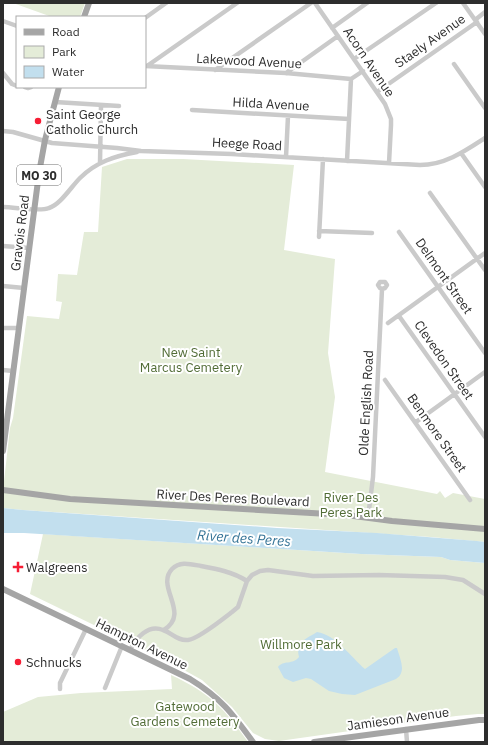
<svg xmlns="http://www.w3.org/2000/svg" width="488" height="745" viewBox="0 0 488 745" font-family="'IBM Plex Sans',sans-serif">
	<rect width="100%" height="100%" fill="#fff"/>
	<path fill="#e4ecd8" d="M13 3H85L80 17H52Z
		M127 159H183L294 165 284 250 335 259 328 353 335 397 325 472 437 494 440 491 445 498 453 493 485 499V542L431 537 23 510 3 508V490L10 428 13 418 27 316 59 319 62 302 56 301 58 274 77 275 84 232H98L102 167Z
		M43 534 361 554 441 557 450 560 485 563V714H478L456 716 279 741 265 739 253 733 232 707 202 680 164 659 30 594Z
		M171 675C210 693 224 708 248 742H3V712L38 697 81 693 172 689Z"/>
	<path fill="#c2dfee" d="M3 508 23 510 277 528 377 533 477 541 485 542V563L450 560 441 557 361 554 24 533H3Z
		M317 632C336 635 351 657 365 669L395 648H397C400 659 407 672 396 679L355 695 342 694 329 691 311 679 306 678 293 682 284 678 278 667C283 660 293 665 299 657 295 642 306 639 317 632Z"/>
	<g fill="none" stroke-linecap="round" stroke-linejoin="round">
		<path stroke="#cacaca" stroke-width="4.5" d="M315 3 385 104 391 119V125L389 163
			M463 3 485 34
			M145 18 166 3
			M475 20 485 12
			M3 21 17 26
			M332 28 367 3
			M354 59 436 3
			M454 64 485 108
			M145 66 286 73 351 79 363 71
			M147 66 237 3
			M215 70 311 3
			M3 73 12 84 17 86
			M286 73 338 36
			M25 87 28 88 31 87
			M377 92 477 22
			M55 102 119 106
			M192 110 349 119
			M3 131 13 132 52 143 117 148 141 151 232 154 420 165C445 165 465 151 485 138
			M461 153 485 187
			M286 157 288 116
			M347 161 351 79
			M100 163 101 105
			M430 193 485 270
			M3 207C15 207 39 212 49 208 60 205 71 187 80 178 96 162 115 156 137 152
			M319 231 372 233
			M399 232 485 353
			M319 237 323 159
			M3 246 29 248
			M3 286 24 288
			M399 316 485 437
			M388 323 485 253
			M3 328H19
			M3 370 13 371
			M385 380 470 500
			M416 422 485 372
			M368 518 373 477 382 289 380 288 378 285 380 282H385L387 285 385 288 382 289
			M164 630C191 613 155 587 172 569 180 561 190 564 201 566 217 569 233 572 247 581L252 575 260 571 268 570 313 576 379 575 445 577 463 580 485 594
			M130 650C136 638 148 624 163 630 172 633 177 641 188 640 198 639 223 619 232 612L238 607 247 581
			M105 688 122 646
			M60 689V683L86 629
			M406 729 407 742"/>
		<path stroke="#a5a5a5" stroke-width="6" d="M84 17 89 3
			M3 451 39 173 45 140 59 87
			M3 490 70 499 346 515 392 521 485 529
			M3 589 190 679C221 698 232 713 253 742
			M314 742 479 720H485"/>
	</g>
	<g fill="#f61d34" stroke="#fff" stroke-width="1.5">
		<circle cx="38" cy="121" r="4"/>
		<path d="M16 561h4v4h4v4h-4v4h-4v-4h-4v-4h4z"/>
		<circle cx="18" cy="662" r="4"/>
	</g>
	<g text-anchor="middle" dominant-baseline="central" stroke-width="4" stroke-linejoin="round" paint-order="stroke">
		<rect fill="#fff" stroke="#6c6c6c" stroke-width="1" x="17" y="165" width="44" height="20" rx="3"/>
		<g font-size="12" font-weight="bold" fill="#2d2d2d">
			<text x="39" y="175">MO 30</text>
		</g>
		<g font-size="13" fill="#2d2d2d" stroke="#fff">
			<text transform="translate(430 41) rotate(-35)">Staely Avenue</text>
			<text transform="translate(249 61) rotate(3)">Lakewood Avenue</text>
			<text transform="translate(369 62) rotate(56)">Acorn Avenue</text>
			<text transform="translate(271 104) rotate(3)">Hilda Avenue</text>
			<text transform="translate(247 144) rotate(3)">Heege Road</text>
			<text transform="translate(20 233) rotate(-83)">Gravois Road</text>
			<text transform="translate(444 276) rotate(55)">Delmont Street</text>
			<text transform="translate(444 360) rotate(55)">Clevedon Street</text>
			<text transform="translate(366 403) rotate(-87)">Olde English Road</text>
			<text transform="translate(437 433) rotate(55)">Benmore Street</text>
			<text transform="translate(233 498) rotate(3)">River Des Peres Boulevard</text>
			<text transform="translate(142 644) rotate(26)">Hampton Avenue</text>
			<text transform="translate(398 719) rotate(-8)">Jamieson Avenue</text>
		</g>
		<g font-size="13" fill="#2d2d2d" stroke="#fff" text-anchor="start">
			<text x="46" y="114">Saint George<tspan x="46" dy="15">Catholic Church</tspan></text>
			<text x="26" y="567">Walgreens</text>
			<text x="26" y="662">Schnucks</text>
		</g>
		<g font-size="13" fill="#516c36" stroke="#fff">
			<text x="191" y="352">New Saint<tspan x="191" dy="15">Marcus Cemetery</tspan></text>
			<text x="351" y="497">River Des<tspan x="351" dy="15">Peres Park</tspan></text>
			<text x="301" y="644">Willmore Park</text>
			<text x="185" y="706">Gatewood<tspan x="185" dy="15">Gardens Cemetery</tspan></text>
		</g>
		<g font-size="14" font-style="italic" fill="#347396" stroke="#fff">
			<text transform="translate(244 538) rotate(4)">River des Peres</text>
		</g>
	</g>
	<rect width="488" height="745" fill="none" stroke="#2d2d2d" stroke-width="8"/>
	<rect x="16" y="16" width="130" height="72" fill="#ffffff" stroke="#ababab"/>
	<rect x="24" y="29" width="20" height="6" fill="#a5a5a5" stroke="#ababab"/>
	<text x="52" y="36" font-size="12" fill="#2d2d2d">Road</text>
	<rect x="24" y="46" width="20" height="12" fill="#e4ecd8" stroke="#ababab"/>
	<text x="52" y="56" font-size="12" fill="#2d2d2d">Park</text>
	<rect x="24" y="66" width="20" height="12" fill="#c2dfee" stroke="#ababab"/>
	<text x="52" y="76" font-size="12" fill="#2d2d2d">Water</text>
</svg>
